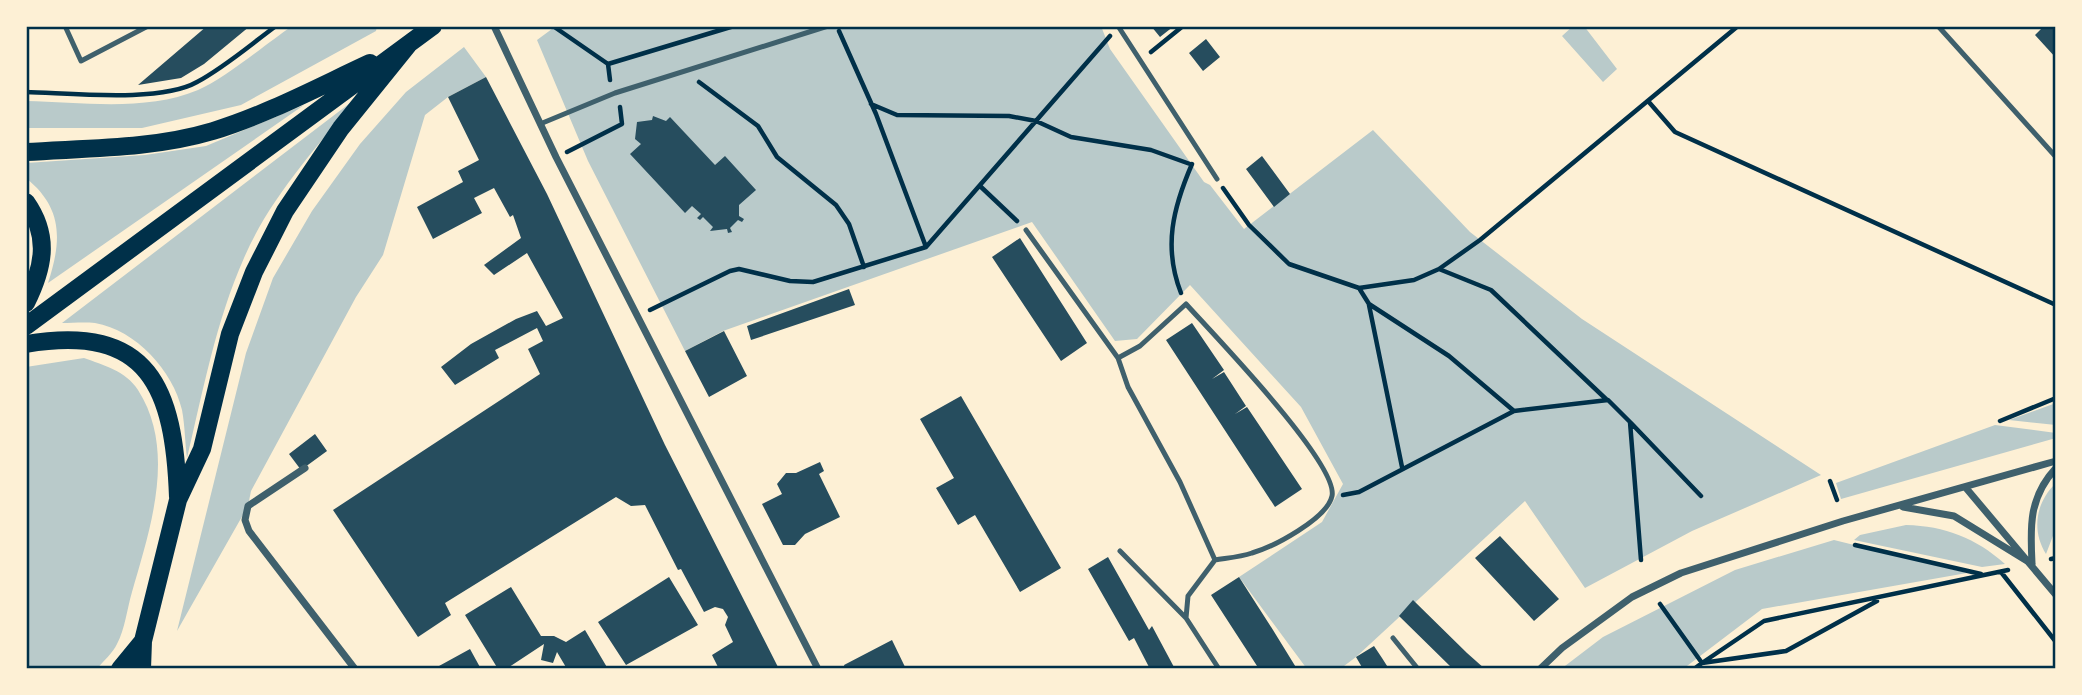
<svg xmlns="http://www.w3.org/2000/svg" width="2082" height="695" viewBox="0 0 2082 695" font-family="'Roboto Condensed',sans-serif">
	<rect width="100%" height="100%" fill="#fdf0d5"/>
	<path fill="#b9caca" d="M292 26H377L376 31 241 105 142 128H26V101C81 102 146 112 198 90 224 79 266 44 292 26Z
		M556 26H1101L1110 49 1204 182 1210 185 1244 229 1373 130 1470 232 1582 319 1821 475 1692 531 1585 588 1525 501 1356 657 1340 669H1307L1239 577 1322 522 1343 484 1301 407 1190 285 1137 339 1115 341 1032 222 723 331 685 351 588 161 537 40Z
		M1573 26H1584L1617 69 1603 82 1562 36Z
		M464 47 486 77 448 97 425 115 383 255 356 297 251 491 248 506 177 631 246 353 273 278 312 211 360 144 406 92Z
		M354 100C315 150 269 199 244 258 216 321 203 391 187 458 185 443 185 426 182 410 173 371 136 330 95 323 84 322 72 323 62 323Z
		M304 105 48 283C62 240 63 208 26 178V163L145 155 206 146Z
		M84 358C103 365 126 371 138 390 177 451 150 529 132 592 127 609 125 629 117 644 113 653 103 661 97 669H26V367Z
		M2056 403V425L2009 420Z
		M1995 425 2056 433V438L1841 499 1836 483Z
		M2056 483V528L2046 554C2031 530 2036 502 2056 483Z
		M1906 525C1945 526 1976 538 2005 564L1982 567 1854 540 1860 535Z
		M1834 540 1967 573 1762 609 1683 669H1561L1603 637 1735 570Z"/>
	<path fill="#264d5e" d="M207 26H250L204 64 181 78 138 85Z
		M1151 26H1174L1160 37Z
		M2044 26H2056V58L2035 35Z
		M1206 39 1220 57 1203 71 1189 53Z
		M486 77 547 194 665 445 779 669H719L712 655 733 642 725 625 728 617 723 609 715 607 704 612 681 569 678 570 645 505 631 506 616 497 445 603 451 615 418 637 333 510 540 374 528 349 543 341 537 328 495 350 499 358 455 385 441 367 471 344 516 319 537 311 546 326 563 318 527 253 494 275 484 265 521 238 513 215 510 217 494 188 474 198 482 213 433 239 417 207 463 182 458 171 479 160 448 97Z
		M653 116 666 121 670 117 715 165 725 156 756 190 739 205V216L744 219 742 222 738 220 730 228 732 232 728 233 727 229 710 231 713 227 703 217 700 220 697 218 701 214 692 206 685 213 630 154 641 144 635 139 637 122 652 120Z
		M1262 156 1290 194 1274 207 1246 169Z
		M1020 238 1087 343 1061 361 992 257Z
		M849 289 855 305 751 340 747 326Z
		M1192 323 1224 370 1212 379 1224 372 1246 406 1235 414 1247 407 1302 489 1275 507 1166 340Z
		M724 331 747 376 709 397 685 351Z
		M961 396 1061 568 1020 592 975 515 958 525 936 488 954 478 920 419Z
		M315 434 327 451 301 470 289 454Z
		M820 462 824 471 819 474 840 517 805 534 795 545H783L762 504 782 494 777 484 786 473H796Z
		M1500 536 1559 599 1534 621 1475 558Z
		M1108 557 1149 630 1152 626 1175 669H1150L1134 638 1129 641 1088 569Z
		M669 577 698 625 626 665 598 622Z
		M1239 577 1273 630 1297 669H1259L1211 595Z
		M511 587 541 636H554L566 642 585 630 608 669H567L557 652 553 663 541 660 544 644 506 669H498L465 615Z
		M1413 600 1467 653 1485 669H1453L1399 616Z
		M892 640 906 669H845L844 665Z
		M1374 646 1382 658 1389 669H1363L1356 657Z
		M470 649 481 669H440L439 666Z"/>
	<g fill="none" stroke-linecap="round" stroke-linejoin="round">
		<path stroke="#003049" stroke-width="4.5" d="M553 26 608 64 734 26
			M839 31 876 114 926 247
			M1151 52 1183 26
			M608 64 610 80
			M699 82 758 126 777 157 836 205 849 224 864 267
			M26 92C70 93 160 103 197 82 225 67 250 45 276 26
			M1648 101 1675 132 2056 305
			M871 104 897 115 1009 116 1036 121 1071 137 1151 150 1190 164
			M567 152 622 124 620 107
			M980 186 1017 221
			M1223 188 1249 225 1289 264 1359 288 1369 304 1449 356 1514 411 1608 400 1630 422 1641 560
			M1439 269 1480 240 1738 26
			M1359 288 1414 280 1439 269 1491 290 1607 400
			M1181 293C1163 247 1173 208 1192 164
			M1369 305 1402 467
			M650 310 730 271 739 269 790 281 813 282 926 247 1110 36
			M2000 421 2056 398
			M1631 423 1701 496
			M1830 481 1837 500
			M1343 495 1359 492 1514 411
			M1855 545 1981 574
			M2051 559 2056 558
			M2001 572 2056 642
			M1660 604 1702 663 1764 621 2008 570
			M1694 669 1702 663 1786 651 1877 601"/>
		<path stroke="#3f606c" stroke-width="5" d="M65 26 81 61 148 26
			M1118 26 1217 179
			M1938 26 2056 157
			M540 124 615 93 828 26
			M1026 230 1118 358
			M1120 551 1186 618
			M1215 560 1180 482 1128 387 1118 358 1140 346 1186 304C1212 333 1339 464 1332 496 1327 519 1273 547 1252 553 1240 557 1227 558 1215 560L1188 596 1186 618 1219 669
			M1393 638 1418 669"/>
		<path stroke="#3f606c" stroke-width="7" d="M494 26 556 157 818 669
			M305 468 248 506 245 520 249 531 355 669
			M1966 488 2056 595
			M1903 507 1954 516 2032 564
			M2032 563C2030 526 2029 497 2056 468
			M1540 669 1562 648 1632 597 1681 573 1843 521 2056 461"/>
		<path stroke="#003049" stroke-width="18" d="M26 152C88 148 153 149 213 131 268 114 318 87 370 63
			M26 202C50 236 44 267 26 303
			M26 326 433 26
			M26 344C150 323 174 389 178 497
			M120 669 143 641
			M142 669 143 641 178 500 202 449 230 334 254 272 285 211 341 128 408 45"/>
	</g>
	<rect width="2082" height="695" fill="none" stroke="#fdf0d5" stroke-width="56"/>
	<rect x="28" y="28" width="2026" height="639" fill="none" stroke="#003049" stroke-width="2.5"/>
</svg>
